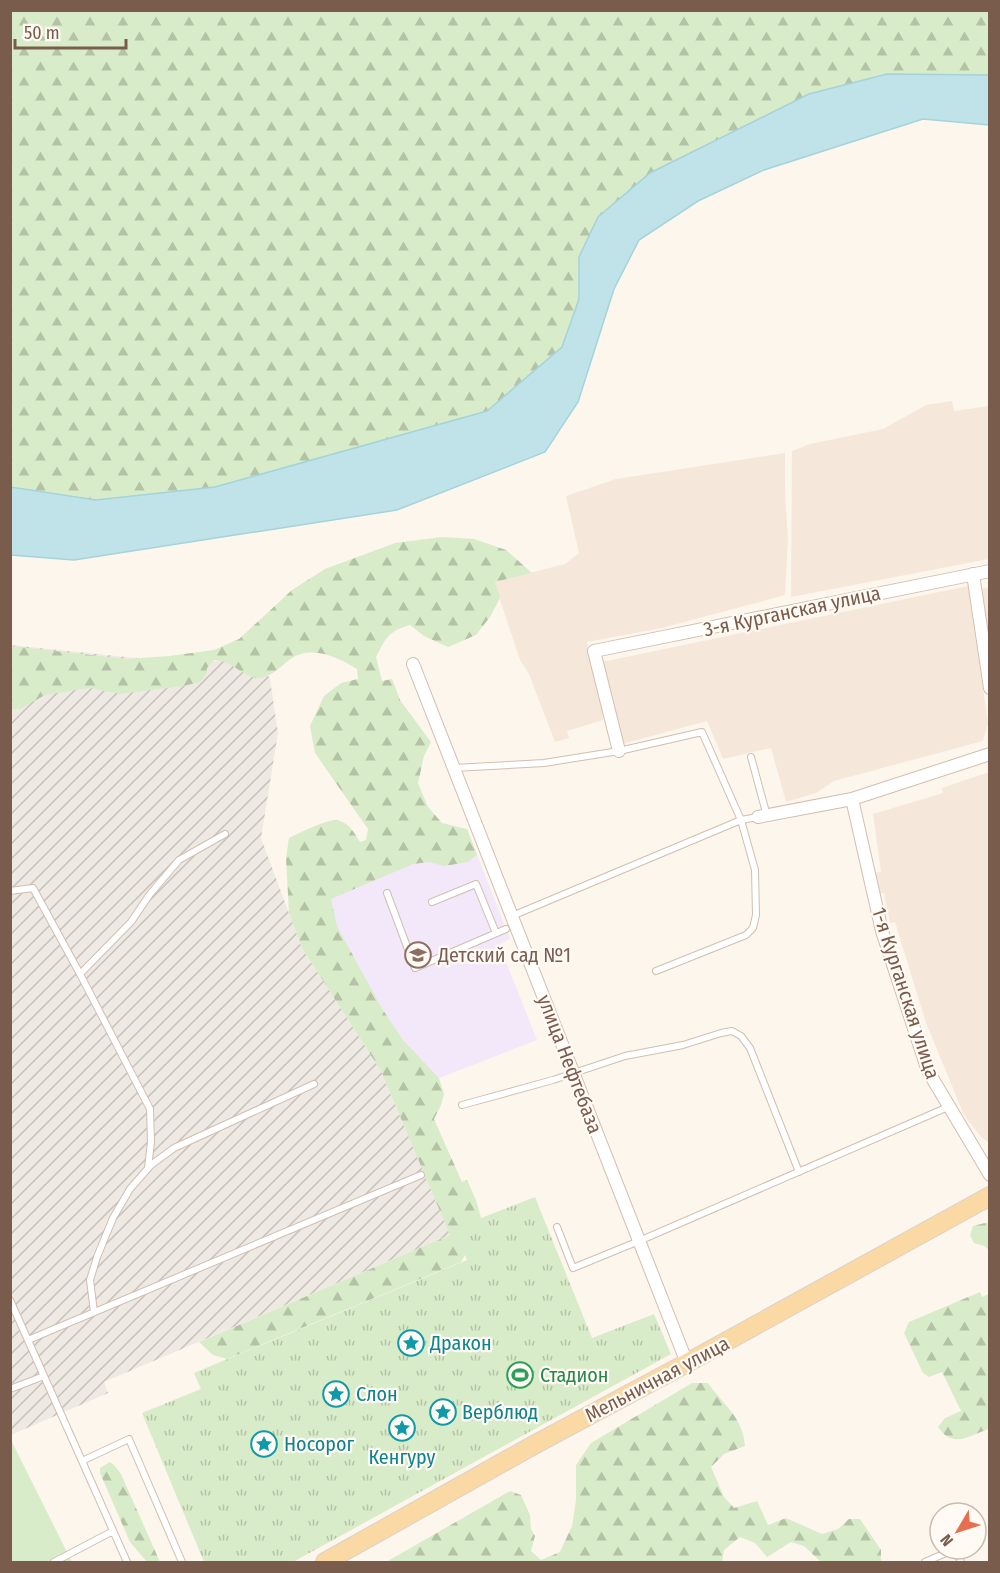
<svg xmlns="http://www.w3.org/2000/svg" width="1000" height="1573" viewBox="0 0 1000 1573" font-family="'Fira Sans Condensed',sans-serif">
	<defs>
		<pattern id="industrial-furrows" width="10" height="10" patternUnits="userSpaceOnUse" patternTransform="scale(1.5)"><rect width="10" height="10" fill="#efe9e4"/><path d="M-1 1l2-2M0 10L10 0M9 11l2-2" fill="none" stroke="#c7c0bb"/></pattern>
		<pattern id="forest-firs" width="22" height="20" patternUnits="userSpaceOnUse" patternTransform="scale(1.5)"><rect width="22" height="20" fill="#d8ecc9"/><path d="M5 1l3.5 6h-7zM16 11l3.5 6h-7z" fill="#b4c2a5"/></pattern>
		<pattern id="park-tufts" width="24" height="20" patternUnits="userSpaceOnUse" patternTransform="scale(1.5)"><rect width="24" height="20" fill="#d8ecc9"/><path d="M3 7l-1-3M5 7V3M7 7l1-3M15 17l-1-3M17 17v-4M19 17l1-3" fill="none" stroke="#b4c2a5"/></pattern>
	</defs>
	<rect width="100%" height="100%" fill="#fdf6ec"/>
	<path fill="#f5e8da" d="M952 401 954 411 989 406V559L791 597 792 451 810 444 883 429 926 405Z
		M785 453V493L788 539 785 595 662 628 587 642 601 699 603 720 567 731 569 738 555 742 529 674 520 660 494 582 565 564 579 553 566 496 616 479Z
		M968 586 988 723 983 741 834 781 816 793 786 802 771 748 723 759 707 721 622 744 602 662Z
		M989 587H990L989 635 982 589Z
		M989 772V1143L981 1137 964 1115 926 1023 895 922 890 923 884 893 877 894 873 873 881 872 873 814 943 793 942 788Z"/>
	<path fill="url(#industrial-furrows)" d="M10 645 194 664 255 655 270 679 278 733 261 838 302 948 381 1071 450 1235 104 1382 108 1393 11 1435Z"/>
	<path fill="#f3e8fa" d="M467 829 510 939 499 944 537 1040 404 1092 308 891Z"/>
	<path fill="#d8ecc9" d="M12 1442 72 1562H11L10 1443Z"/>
	<path fill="url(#forest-firs)" d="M11 11H989V75L887 74 809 94 650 173 598 217 579 257V299L562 347 487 411 215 487 96 500 11 487Z
		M442 537 474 539 506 550 532 573 495 582 500 598 490 617 476 635 448 647 424 636 410 625C388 632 387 636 376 657L382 681 392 679 400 700 431 742 424 756 418 783 428 807 442 823 467 829 477 855 468 862 444 866 429 862 413 864 331 899 337 926 381 1007 403 1040 439 1078 444 1094 441 1105 434 1119 462 1182 467 1180 476 1200 483 1225 461 1262 227 1359 213 1355 199 1342 450 1235 381 1071 302 948 289 913 286 858 289 838C301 833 329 817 340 821 350 824 355 834 360 842L366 840 368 829 315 753 310 726 324 696 341 683 358 679 357 669C341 659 318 647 298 655 284 660 275 678 257 678 244 677 231 660 214 660L207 668 206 675 200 682 183 686 121 694 89 688 45 695 20 709H11L10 646 127 659 169 656 214 650 239 639 292 590 325 569 395 543Z
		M989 1222H990L989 1250 984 1246 974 1243 970 1235 973 1226Z
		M980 1292 982 1297 989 1294V1429C968 1436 953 1449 938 1427L945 1418 961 1411 942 1372 929 1377 923 1373 904 1333 909 1322Z
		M692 1383H708C724 1406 743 1417 745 1446L724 1454 711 1467 724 1497 734 1508 757 1501 768 1525 786 1518 822 1534 838 1529 849 1519H860L881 1550V1561L878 1562H821L804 1546 791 1542 767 1557 755 1543 740 1537 724 1550 722 1562H386L510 1491 521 1495 530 1515 531 1529 535 1536 531 1551 541 1560 560 1552 572 1526 576 1500V1465L591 1443Z
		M110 1462 114 1465 121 1474 160 1562H147L130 1542 100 1473V1468Z"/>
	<path fill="url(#park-tufts)" d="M535 1197 592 1338 654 1314 671 1354 293 1562H204L142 1413 201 1389 194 1373 467 1260 456 1228Z"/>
	<path fill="#bfe3e8" stroke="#a5d3da" stroke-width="1.5" d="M887 74 989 75V125L923 119 764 170 698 201 639 240 614 289 578 402 545 452 397 510 74 560 11 555V487L96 500 215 487 487 411 562 347 579 299V257L598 217 650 173 809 94Z"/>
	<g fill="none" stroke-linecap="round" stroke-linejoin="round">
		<g stroke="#d1beb0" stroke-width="8">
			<path id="lane" d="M751 757 767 816
				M454 768 544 763 619 751 702 732 741 820 755 870 756 915 753 928 746 935 656 971
				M10 891 33 888 80 974 131 922 150 894 179 860 225 834
				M387 893 415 968 506 929
				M432 902 476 884 496 933
				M512 916 741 820 758 817
				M80 974 150 1109 151 1142 148 1168
				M462 1105 553 1080 625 1056 683 1045 721 1033 732 1031 741 1036 750 1048 799 1172
				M557 1227 573 1268 639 1241 948 1107
				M10 1300 82 1461
				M94 1312 90 1280 97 1257 113 1218 130 1189 151 1165 174 1148 314 1084
				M28 1340 421 1175
				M10 1389 44 1376
				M54 1562 113 1531
				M127 1562 82 1461 129 1439 182 1562
				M925 1562 955 1549 961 1562"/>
		</g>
		<g stroke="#d1beb0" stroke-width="14">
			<path id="street" d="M973 574 990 688
				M413 664 687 1363
				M619 751 594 651 990 571
				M852 799 882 931 928 1071 990 1175
				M758 817 852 799 990 754"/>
		</g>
		<g stroke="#dad1cd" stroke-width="20">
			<path id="primary" d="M325 1562 532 1446 687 1363 990 1196"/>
		</g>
		<use href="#lane" stroke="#fff" stroke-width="6"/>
		<use href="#street" stroke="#fff" stroke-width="12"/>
		<use href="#primary" stroke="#fbd9a5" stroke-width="18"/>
	</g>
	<defs>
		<g id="school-ring" transform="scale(1.35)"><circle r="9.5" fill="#fffaf3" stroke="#8d6e63" stroke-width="1.5"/><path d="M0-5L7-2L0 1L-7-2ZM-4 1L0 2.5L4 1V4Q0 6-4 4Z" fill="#8d6e63"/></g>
		<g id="sight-ring" transform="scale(1.35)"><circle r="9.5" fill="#fffaf3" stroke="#0f9aa8" stroke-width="1.5"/><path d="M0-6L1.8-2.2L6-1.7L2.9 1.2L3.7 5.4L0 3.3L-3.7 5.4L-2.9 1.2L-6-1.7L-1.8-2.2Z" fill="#0f9aa8"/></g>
		<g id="stadium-ring" transform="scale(1.35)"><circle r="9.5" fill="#fffaf3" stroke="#2e9e5b" stroke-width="1.5"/><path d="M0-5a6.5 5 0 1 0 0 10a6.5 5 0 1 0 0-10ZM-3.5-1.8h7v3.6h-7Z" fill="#2e9e5b"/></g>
	</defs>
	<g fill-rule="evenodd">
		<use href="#school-ring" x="418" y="955"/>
		<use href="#sight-ring" x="411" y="1343"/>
		<use href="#stadium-ring" x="520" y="1375"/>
		<use href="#sight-ring" x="336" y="1394"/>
		<use href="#sight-ring" x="443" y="1412"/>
		<use href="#sight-ring" x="402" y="1428"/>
		<use href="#sight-ring" x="264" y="1444"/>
	</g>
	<g text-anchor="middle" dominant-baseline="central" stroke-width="4.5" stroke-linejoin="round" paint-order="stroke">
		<g font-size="20" fill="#7a5c4d" stroke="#fffaf3">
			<text transform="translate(792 611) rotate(-12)">3-я Курганская улица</text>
			<text transform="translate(906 993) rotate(72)">1-я Курганская улица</text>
			<text transform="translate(570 1064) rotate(69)">улица Нефтебаза</text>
			<text transform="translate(657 1379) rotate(-28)">Мельничная улица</text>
		</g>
		<g font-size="20" fill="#785e54" stroke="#fffaf3" text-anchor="start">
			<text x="438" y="955">Детский сад №1</text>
		</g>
		<g font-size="20" fill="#0d838f" stroke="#fffaf3" text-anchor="start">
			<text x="430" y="1343">Дракон</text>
			<text x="356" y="1394">Слон</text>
			<text x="462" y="1412">Верблюд</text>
			<text x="284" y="1444">Носорог</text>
			<text x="402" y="1457" text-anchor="middle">Кенгуру</text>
		</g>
		<g font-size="20" fill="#27864d" stroke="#fffaf3" text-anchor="start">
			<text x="540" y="1375">Стадион</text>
		</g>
	</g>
	<rect width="1000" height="1573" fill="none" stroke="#7a5c4d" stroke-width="24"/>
	<g transform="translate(958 1531) rotate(231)"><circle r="28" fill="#fffaf3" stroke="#cabbb1" stroke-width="1.5"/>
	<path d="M0-4.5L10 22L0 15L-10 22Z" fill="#e76f51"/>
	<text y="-9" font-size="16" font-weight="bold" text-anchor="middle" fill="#7a5c4d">N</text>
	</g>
	<path d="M15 39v9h111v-9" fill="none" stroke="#7a5c4d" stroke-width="3"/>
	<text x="24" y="39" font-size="18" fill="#7a5c4d" stroke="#fffaf3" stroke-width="4.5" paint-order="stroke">50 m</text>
</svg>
